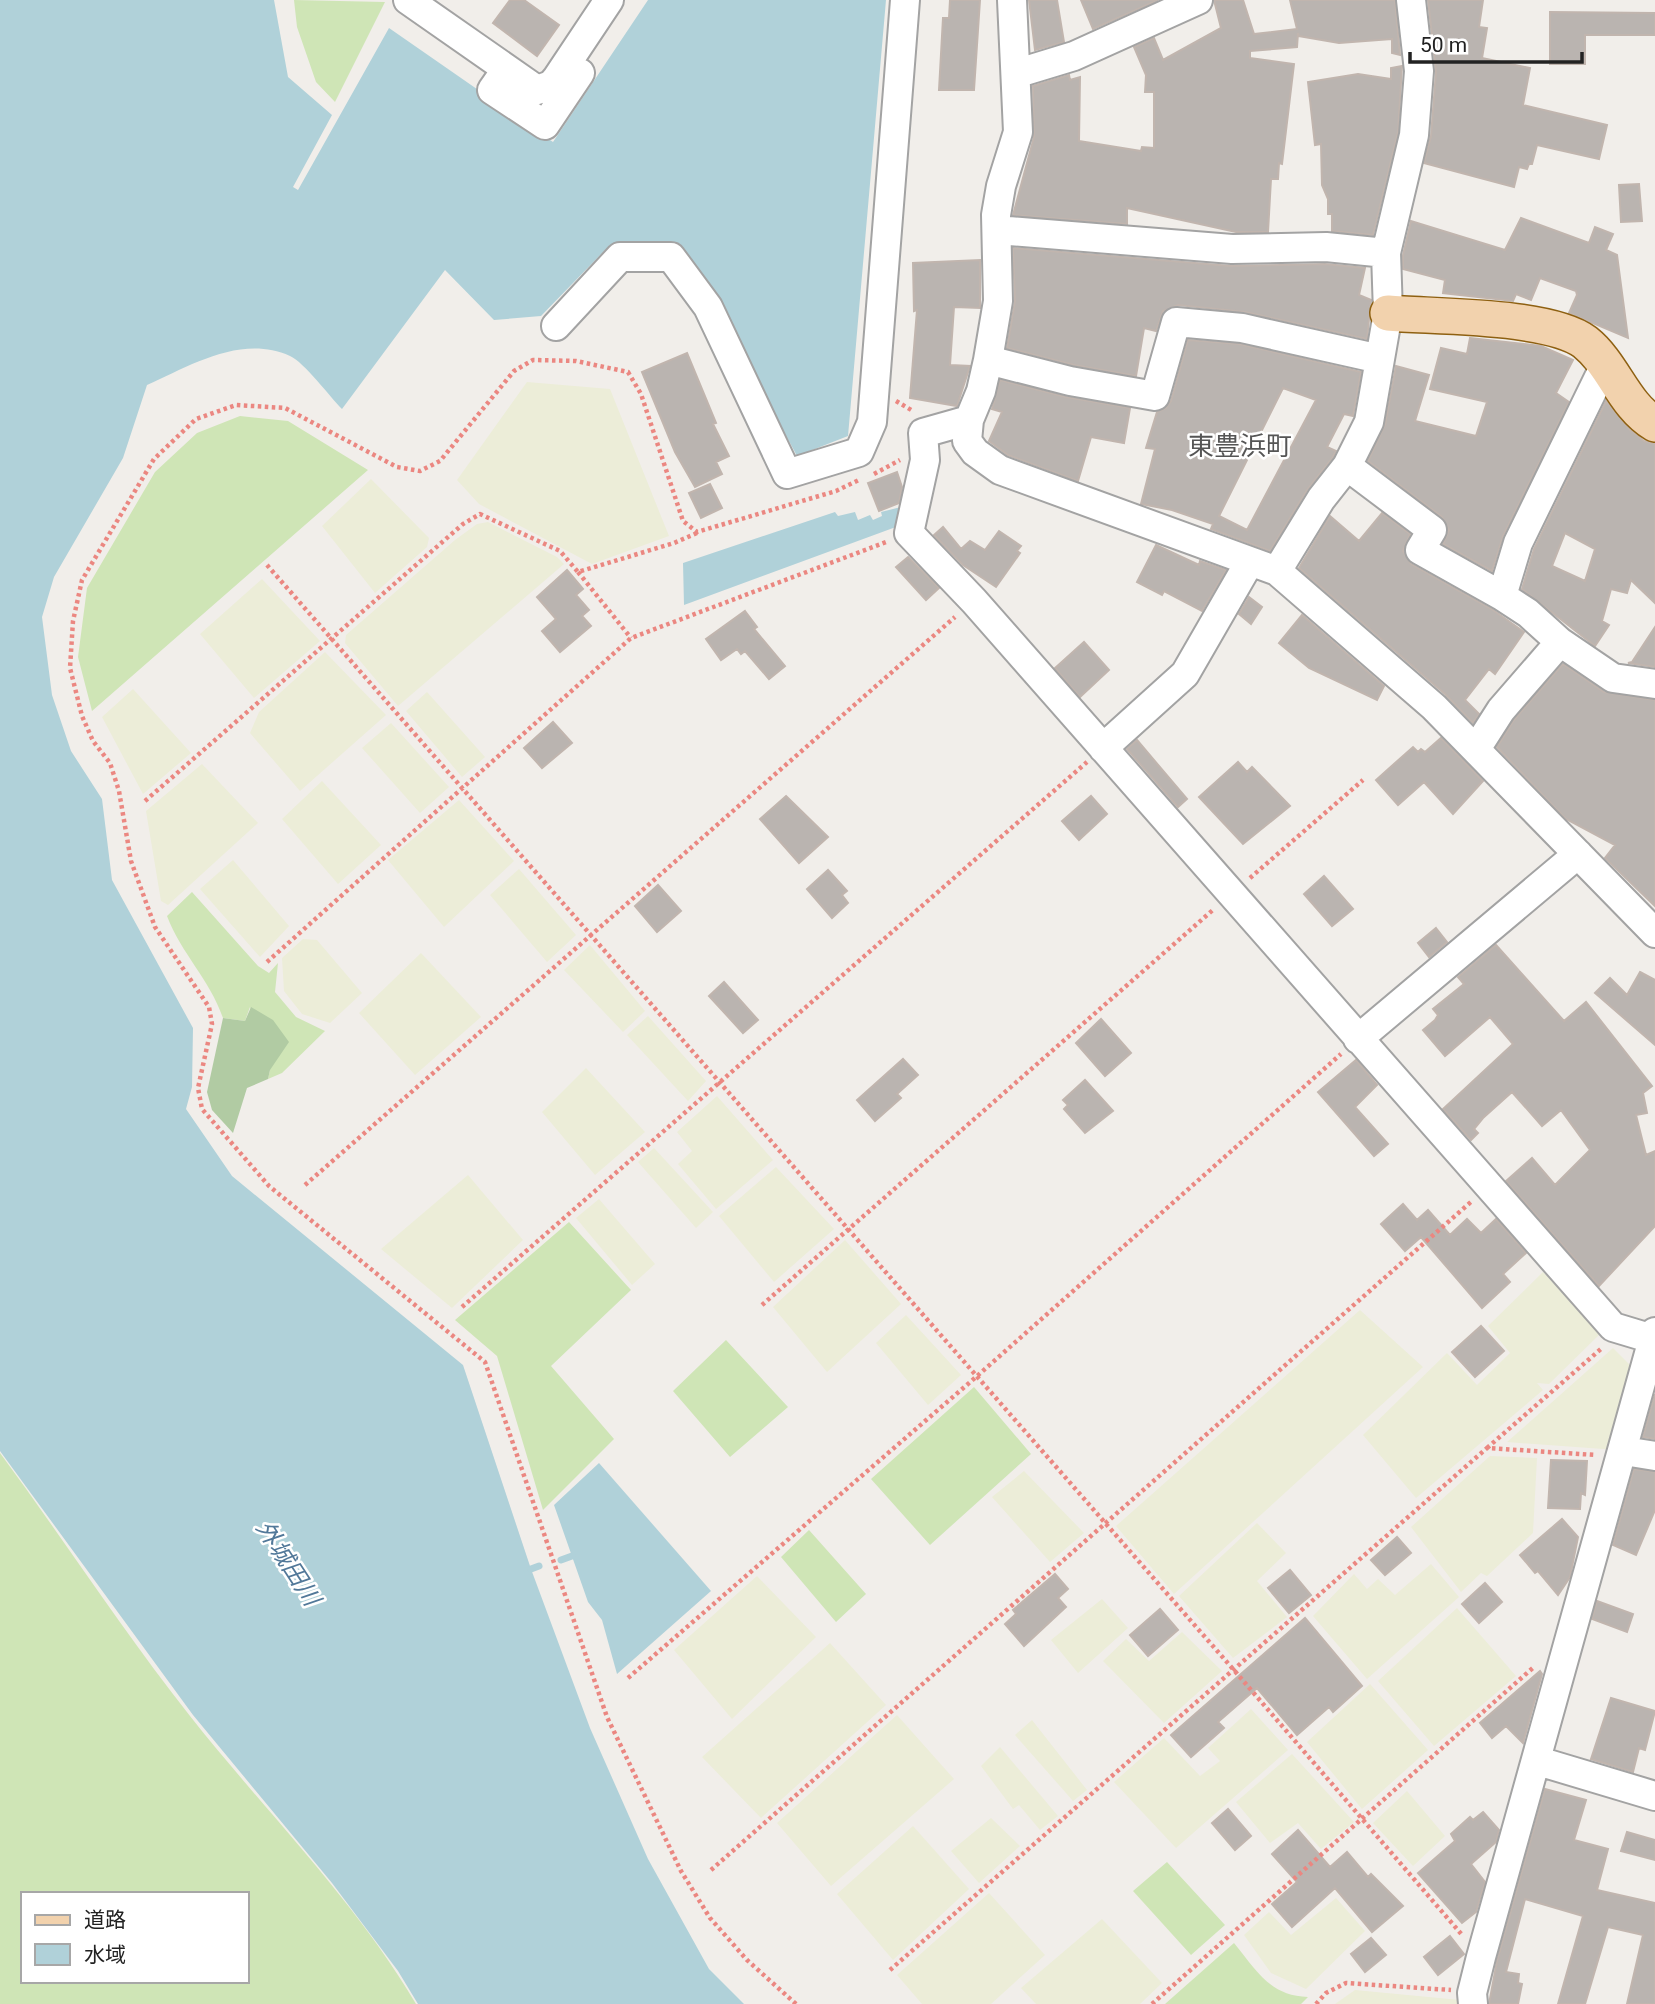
<svg xmlns="http://www.w3.org/2000/svg" width="1655" height="2004" viewBox="0 0 1655 2004" font-family="Roboto,'Noto Sans JP',sans-serif">
	<rect width="100%" height="100%" fill="#f1eeea"/>
	<path fill="#ecedd8" d="M527 382 610 389 669 536 592 564 479 504 457 480Z
		M371 479 429 538 427 547 375 593 322 526Z
		M488 522 557 557 564 564 398 706 345 643 346 635 455 540 477 524Z
		M262 579 320 641 254 698 200 634Z
		M325 652 386 715 300 791 250 733 259 712Z
		M133 689 191 753 143 794 102 717Z
		M427 692 485 757 462 777 406 711Z
		M391 723 449 787 420 813 362 748Z
		M202 764 258 823 168 905 161 901 146 811Z
		M322 781 381 845 338 884 282 819Z
		M459 800 514 861 444 927 388 860Z
		M233 860 289 926 260 957 200 889Z
		M519 869 576 935 547 962 490 895Z
		M303 939 317 940 362 993 330 1023 302 1014 284 991 282 958Z
		M590 945 645 1011 623 1032 564 970Z
		M421 953 481 1017 415 1075 359 1013Z
		M648 1016 706 1081 688 1101 627 1035Z
		M586 1068 645 1132 595 1175 542 1112Z
		M717 1096 773 1160 716 1209 678 1164 692 1151 677 1132Z
		M654 1148 713 1212 696 1228 638 1162Z
		M776 1167 834 1229 774 1282 719 1216Z
		M468 1175 523 1240 452 1308 381 1249Z
		M599 1199 655 1264 632 1285 576 1218Z
		M845 1240 901 1304 827 1372 773 1307Z
		M1543 1272 1600 1334 1549 1384 1537 1383 1543 1390 1416 1498 1363 1435 1447 1353 1477 1385 1510 1353 1488 1326Z
		M1360 1310 1423 1367 1174 1594 1116 1526Z
		M906 1315 961 1375 928 1405 876 1343Z
		M1613 1348 1639 1374 1617 1450 1507 1442Z
		M1490 1456 1537 1458 1533 1533 1487 1576 1481 1573 1461 1592 1411 1527Z
		M1024 1471 1084 1533 1050 1562 992 1497Z
		M1257 1523 1286 1553 1257 1581 1287 1617 1233 1658 1179 1596Z
		M1431 1564 1459 1597 1367 1679 1313 1616 1354 1574 1367 1589 1378 1579 1395 1595Z
		M757 1576 816 1637 732 1719 674 1650Z
		M1102 1599 1128 1628 1078 1673 1051 1640Z
		M1457 1608 1516 1676 1434 1746 1378 1681Z
		M1182 1632 1222 1671 1164 1723 1103 1661 1126 1639 1149 1661Z
		M830 1643 886 1705 761 1818 702 1757Z
		M1370 1684 1428 1750 1362 1809 1307 1742Z
		M1251 1709 1288 1750 1176 1848 1114 1782 1164 1738 1200 1776 1220 1761 1208 1748Z
		M897 1715 954 1779 831 1886 777 1823Z
		M1032 1720 1087 1790 1073 1801 1015 1735Z
		M1000 1747 1058 1816 1040 1830 1019 1805 1013 1809 981 1766Z
		M1292 1754 1354 1822 1321 1849 1298 1823 1270 1843 1236 1802Z
		M1407 1791 1445 1836 1413 1866 1373 1823Z
		M991 1818 1020 1846 979 1883 951 1851Z
		M913 1826 969 1889 893 1960 837 1894Z
		M989 1893 1045 1955 991 2004H922L897 1975Z
		M1336 1898 1365 1931 1306 1989 1271 1973 1244 1935 1269 1912 1291 1935Z
		M1102 1919 1162 1983 1140 2004H1036L1021 1988Z
		M1355 1990 1460 2000V2004H1335Z"/>
	<path fill="#cfe5b6" fill-rule="evenodd" d="M294 0 385 2 335 102 316 82 297 27Z
		M240 416 288 421 368 470 92 711 78 657 87 588 155 472 197 433Z
		M192 892 258 966 269 973 278 963 275 992 296 1017 325 1031 282 1073 268 1079 270 1070 250 1007 245 1021 223 1018C209 978 182 955 167 916Z
		M569 1222 631 1290 551 1366 614 1439 543 1510 497 1356 455 1320Z
		M726 1340 788 1407 730 1457 673 1391Z
		M974 1387 1031 1454 930 1545 871 1479Z
		M0 1453C64 1540 123 1631 190 1716 265 1811 354 1899 416 2004H0ZM23 1894H247V1981H23Z
		M809 1530 866 1594 836 1622 781 1557Z
		M1167 1862 1225 1925 1191 1955 1133 1891Z
		M1234 1943C1257 1971 1270 1996 1308 1997L1301 2004H1165Z"/>
	<path fill="#b1cba3" d="M251 1007 273 1020 289 1042 270 1070 268 1079 247 1088 233 1133 212 1110 207 1092 223 1018 245 1021Z"/>
	<path fill="#b0d1d9" d="M0 0H274L288 77 332 115 293 187 298 190 389 28 553 142 648 0H886L848 436 797 456 715 303 669 245H610L541 316 494 320 445 270 342 409C330 397 304 362 290 356 241 334 190 366 147 385L123 458 54 577 42 617 52 695 71 751 102 799 112 880 193 1028 192 1087 186 1109 232 1176 463 1365 531 1569 590 1728 648 1859 709 1969 744 2004H418L398 1971 332 1883 193 1715 0 1451Z
		M901 507 904 524 684 605 683 563 835 512 838 516 855 512 858 520 870 515 873 520 882 516 881 512Z
		M599 1463 711 1591 617 1674 602 1620 588 1602 554 1505Z"/>
	<g fill="none" stroke-linecap="round" stroke-linejoin="round">
		<path stroke="#b0d1d9" stroke-width="7" d="M561 1560 572 1556
			M531 1569 539 1566"/>
	</g>
	<path fill="#bab4b0" stroke="#c1b5ae" stroke-width="2" fill-rule="evenodd" d="M510 0H524L559 25 537 56 493 23Z
		M950 0H980L974 90H939L943 18H949Z
		M1029 0H1057L1064 42 1035 50Z
		M1081 0H1158L1093 29Z
		M1214 0H1243L1254 34 1297 29 1290 0H1395L1400 55 1392 53V39L1339 43 1299 36 1298 33 1297 47 1250 51V58L1294 64 1282 164 1279 163 1278 179H1271L1268 232H1236L1127 208V224L1013 215 1034 137 1033 86 1069 75 1070 80 1080 77 1079 141 1141 151 1142 147 1154 148V92H1145L1146 75 1134 47 1154 38 1163 60 1221 28Z
		M1428 0H1483L1479 27 1487 28 1482 58 1530 68 1523 105 1607 125 1599 159 1537 145 1532 164H1529L1527 169 1519 167 1514 187 1424 163 1431 136 1436 72Z
		M1550 12 1655 13V35H1585V64H1550Z
		M1402 66 1398 132 1373 235 1332 231V214H1328V199L1322 185 1321 144 1315 145 1308 82 1358 74 1391 79V68Z
		M1639 184 1642 221 1621 222 1619 185Z
		M1521 218 1589 243 1595 227 1613 234 1606 250 1617 255 1628 338 1569 313 1577 295 1576 291 1540 278 1531 300 1516 294 1513 301 1443 293 1445 280 1403 269V255L1411 221 1505 250Z
		M1013 248 1231 266 1325 264 1365 268 1359 295 1371 300 1367 339 1245 312 1178 305 1163 311 1156 331 1144 328 1136 376 1074 365 1007 348 1015 301Z
		M980 260V308L954 307 950 365 970 366 957 406 910 398 917 310 914 311 913 263Z
		M1470 338 1541 346 1573 360 1556 393 1569 402 1503 536 1492 571 1443 544 1449 530 1442 517 1368 461 1385 425 1396 366 1429 375 1415 421 1476 436 1487 402 1430 389 1441 348 1467 354Z
		M1188 340 1239 344 1361 372 1353 416 1344 414 1327 447 1336 451 1333 457 1307 490 1270 551 1211 529 1213 524 1172 510 1141 504 1155 449 1146 448 1157 412 1166 408 1171 401ZM1283 388 1316 400 1247 530 1219 516Z
		M687 353 716 423 713 424 729 456 716 462 722 474 695 487 675 452 642 372Z
		M1000 380 1066 397 1130 408 1124 443 1091 437 1078 481 1008 455 989 441 1002 412 992 409Z
		M1606 401 1630 430 1644 441 1655 444V603L1631 580 1627 593 1611 589 1602 621 1609 625 1595 646 1522 589 1534 549ZM1565 533 1595 549 1585 581 1552 566Z
		M897 472 902 487 899 503 879 511 868 483Z
		M710 484 722 508 701 518 689 493Z
		M1382 513 1410 534 1403 551 1411 564 1493 610 1524 632 1495 674 1489 669 1465 700 1479 714 1473 723 1445 694 1299 568 1330 516 1359 541Z
		M943 527 961 549 970 541 985 550 999 531 1021 546 1017 551 1020 553 996 587 963 565 934 535Z
		M1156 545 1199 565 1200 561 1226 570 1202 611 1164 591 1162 595 1137 582Z
		M908 557 939 588 926 600 896 567Z
		M567 570 583 589 576 595 589 610 582 616 591 626 560 652 542 631 556 619 537 597Z
		M1249 597 1262 607 1251 624 1239 614Z
		M745 611 757 627 754 629 785 666 769 679 745 651 741 654 737 649 721 660 706 639Z
		M1302 615 1384 686 1377 700 1309 668 1279 643Z
		M1655 627V667L1628 663 1632 662Z
		M1084 642 1109 670 1080 697 1055 668Z
		M1563 664 1604 692 1655 700V906L1605 858 1615 845 1566 819 1497 747 1514 720Z
		M553 722 572 743 542 768 524 748Z
		M1441 738 1483 781 1453 814 1424 782 1398 805 1376 780 1413 747 1418 752 1421 749 1425 752Z
		M1137 740 1187 799 1178 807 1127 749Z
		M1238 762 1247 772 1252 767 1290 806 1243 844 1199 797Z
		M786 796 828 837 799 863 760 819Z
		M1091 796 1107 814 1079 840 1062 821Z
		M828 870 847 891 842 895 848 903 832 918 807 889Z
		M1324 876 1353 909 1332 926 1304 894Z
		M658 885 681 911 657 932 635 906Z
		M1436 928 1447 942 1429 957 1418 943Z
		M1496 945 1564 1021 1586 1002 1652 1086 1643 1093 1647 1113 1636 1115 1646 1155 1655 1151V1226L1599 1286 1506 1181 1532 1158 1555 1185 1590 1150 1561 1110 1542 1126 1512 1092 1483 1118 1474 1129 1478 1133 1471 1140 1443 1109 1513 1044 1490 1017 1445 1056 1423 1030 1435 1020 1438 1015 1433 1009 1464 984 1458 977Z
		M1640 972 1655 980V1045L1595 993 1610 978 1627 995Z
		M724 982 758 1020 743 1033 709 996Z
		M1101 1019 1131 1053 1105 1076 1076 1043Z
		M903 1059 918 1075 897 1094 901 1098 875 1121 857 1100Z
		M1356 1060 1377 1085 1355 1107 1388 1144 1374 1156 1318 1092Z
		M1085 1080 1113 1111 1085 1133 1064 1109 1068 1105 1063 1100Z
		M1403 1204 1417 1220 1428 1210 1450 1235 1467 1219 1481 1233 1496 1219 1526 1253 1503 1274 1510 1282 1482 1308 1421 1237 1405 1251 1381 1224Z
		M1481 1326 1504 1351 1475 1377 1452 1352Z
		M1655 1394V1439L1643 1437Z
		M1551 1460 1587 1461 1585 1495 1581 1493 1580 1509 1548 1508Z
		M1634 1469 1655 1472V1510L1636 1555 1613 1545Z
		M1562 1519 1578 1537 1570 1577 1558 1595 1538 1571 1535 1573 1520 1555Z
		M1397 1537 1411 1553 1385 1575 1371 1560Z
		M1290 1570 1311 1595 1289 1613 1268 1588Z
		M1055 1574 1068 1589 1058 1598 1066 1607 1024 1646 1005 1624 1016 1614 1013 1610Z
		M1485 1583 1502 1602 1479 1623 1462 1604Z
		M1597 1601 1633 1614 1627 1632 1592 1619Z
		M1160 1609 1178 1630 1148 1656 1130 1635Z
		M1305 1618 1362 1686 1333 1712 1329 1707 1297 1735 1257 1688 1218 1722 1224 1728 1191 1757 1171 1735Z
		M1540 1671 1542 1674 1523 1743 1506 1726 1492 1738 1480 1723Z
		M1611 1698 1655 1711 1645 1750 1639 1748 1633 1772 1591 1759Z
		M1545 1789 1586 1800 1574 1840 1608 1849 1597 1890 1655 1903V2004H1627L1643 1935 1608 1927 1585 2004H1558L1583 1916 1525 1899 1506 1972 1519 1974 1518 1983 1522 1984 1518 2004H1489L1497 1961Z
		M1228 1809 1251 1836 1235 1850 1212 1823Z
		M1483 1812 1499 1830 1496 1842 1471 1864 1485 1882 1476 1912 1462 1923 1418 1873 1455 1841 1451 1834 1470 1817 1473 1820Z
		M1298 1830 1330 1867 1347 1852 1368 1877 1371 1874 1403 1906 1372 1932 1335 1888 1292 1927 1272 1904 1297 1882 1272 1854Z
		M1627 1832 1655 1840V1860L1621 1851Z
		M1450 1936 1464 1954 1438 1975 1424 1957Z
		M1371 1938 1386 1955 1365 1972 1351 1954Z"/>
	<g fill="none" stroke-linecap="round" stroke-linejoin="round">
		<g stroke="#a3a3a3" stroke-width="32">
			<path id="minor" d="M408 0 537 90 551 85 557 78 609 0
				M1012 0 1018 132 1001 186 996 215 998 301 988 360 981 391 969 420 967 441 975 452 1000 470 1277 571 1434 707 1655 933
				M506 70 492 90 545 125 580 73
				M1018 73 1074 56 1198 0
				M997 230 1232 249 1326 247 1386 253
				M556 326 620 257H671L708 307 787 474 859 452 872 422 905 0
				M988 360 1070 381 1155 396 1176 322 1242 328 1380 359
				M969 420 923 433 925 460 909 533 974 601 1613 1327 1653 1339
				M1347 466 1432 530 1420 550 1502 596 1528 613 1560 642 1613 678 1655 684
				M1277 571 1321 499 1347 466 1369 422 1388 313 1386 253 1414 135 1419 71 1411 0
				M1502 596 1518 543 1605 365
				M1103 748 1185 674 1249 563
				M1476 749 1501 710 1560 642
				M1358 1039 1578 854
				M1624 1451 1655 1456
				M1538 1761 1655 1796
				M1473 2004 1472 1993 1481 1957 1655 1332"/>
		</g>
		<g stroke="#8e6011" stroke-width="38">
			<path id="major" d="M1388 313C1435 317 1549 315 1585 342 1614 365 1623 405 1655 424"/>
		</g>
		<path stroke="#eb8781" stroke-width="4.5" stroke-dasharray="3.5 3.5" stroke-linecap="butt" d="M896 401 913 411
			M874 474 900 460
			M267 565 1233 1669 1463 1936
			M578 572 631 638
			M145 801 463 524 480 514 560 551 578 572 674 543 697 533
			M1250 878 1363 780
			M267 962 631 638 889 541
			M305 1185 955 617
			M762 1305 1214 909
			M462 1307 1087 762
			M1487 1448 1602 1348
			M628 1678 976 1377 1341 1054
			M711 1870 1472 1201
			M890 1970 1487 1448 1596 1455
			M796 2004 747 1960 710 1918 681 1871 607 1717 485 1362 269 1186 202 1109 198 1088 212 1024 209 1007 155 927 131 861 119 791 110 763 93 741 82 716 70 668 73 621 82 580 154 459 196 419 236 405 285 408 397 467 420 471 440 461 514 371 533 360 576 361 628 372 641 394 683 521 697 532 836 491 859 480
			M1152 2004 1535 1666
			M1316 2004 1326 1993 1346 1983 1451 1990"/>
		<use href="#minor" stroke="#fff" stroke-width="28"/>
		<use href="#major" stroke="#f2d2ad" stroke-width="35"/>
	</g>
	<g text-anchor="middle" dominant-baseline="central" stroke-width="5" stroke-linejoin="round" paint-order="stroke">
		<g font-size="24" font-style="italic" fill="#517899" stroke="#fff">
			<text transform="translate(288 1563) rotate(57)">外城田川</text>
		</g>
		<g font-size="26" fill="#555" stroke="#fff">
			<text x="1240" y="446">東豊浜町</text>
		</g>
	</g>
	<rect x="21" y="1892" width="228" height="91" fill="#ffffff" stroke="#a7a7a7" stroke-width="2"/>
	<rect x="35" y="1915" width="35" height="10" fill="#f2d2ad" stroke="#a7a7a7" stroke-width="2"/>
	<text x="84" y="1927" font-size="21" fill="#222222">道路</text>
	<rect x="35" y="1944" width="35" height="21" fill="#b0d1d9" stroke="#a7a7a7" stroke-width="2"/>
	<text x="84" y="1962" font-size="21" fill="#222222">水域</text>
	<path d="M1410 52v10h172v-10" fill="none" stroke="#222222" stroke-width="3.5"/>
	<text x="1420" y="52" font-size="21" fill="#222222" stroke="#ffffff" stroke-width="5" paint-order="stroke">50 m</text>
</svg>
